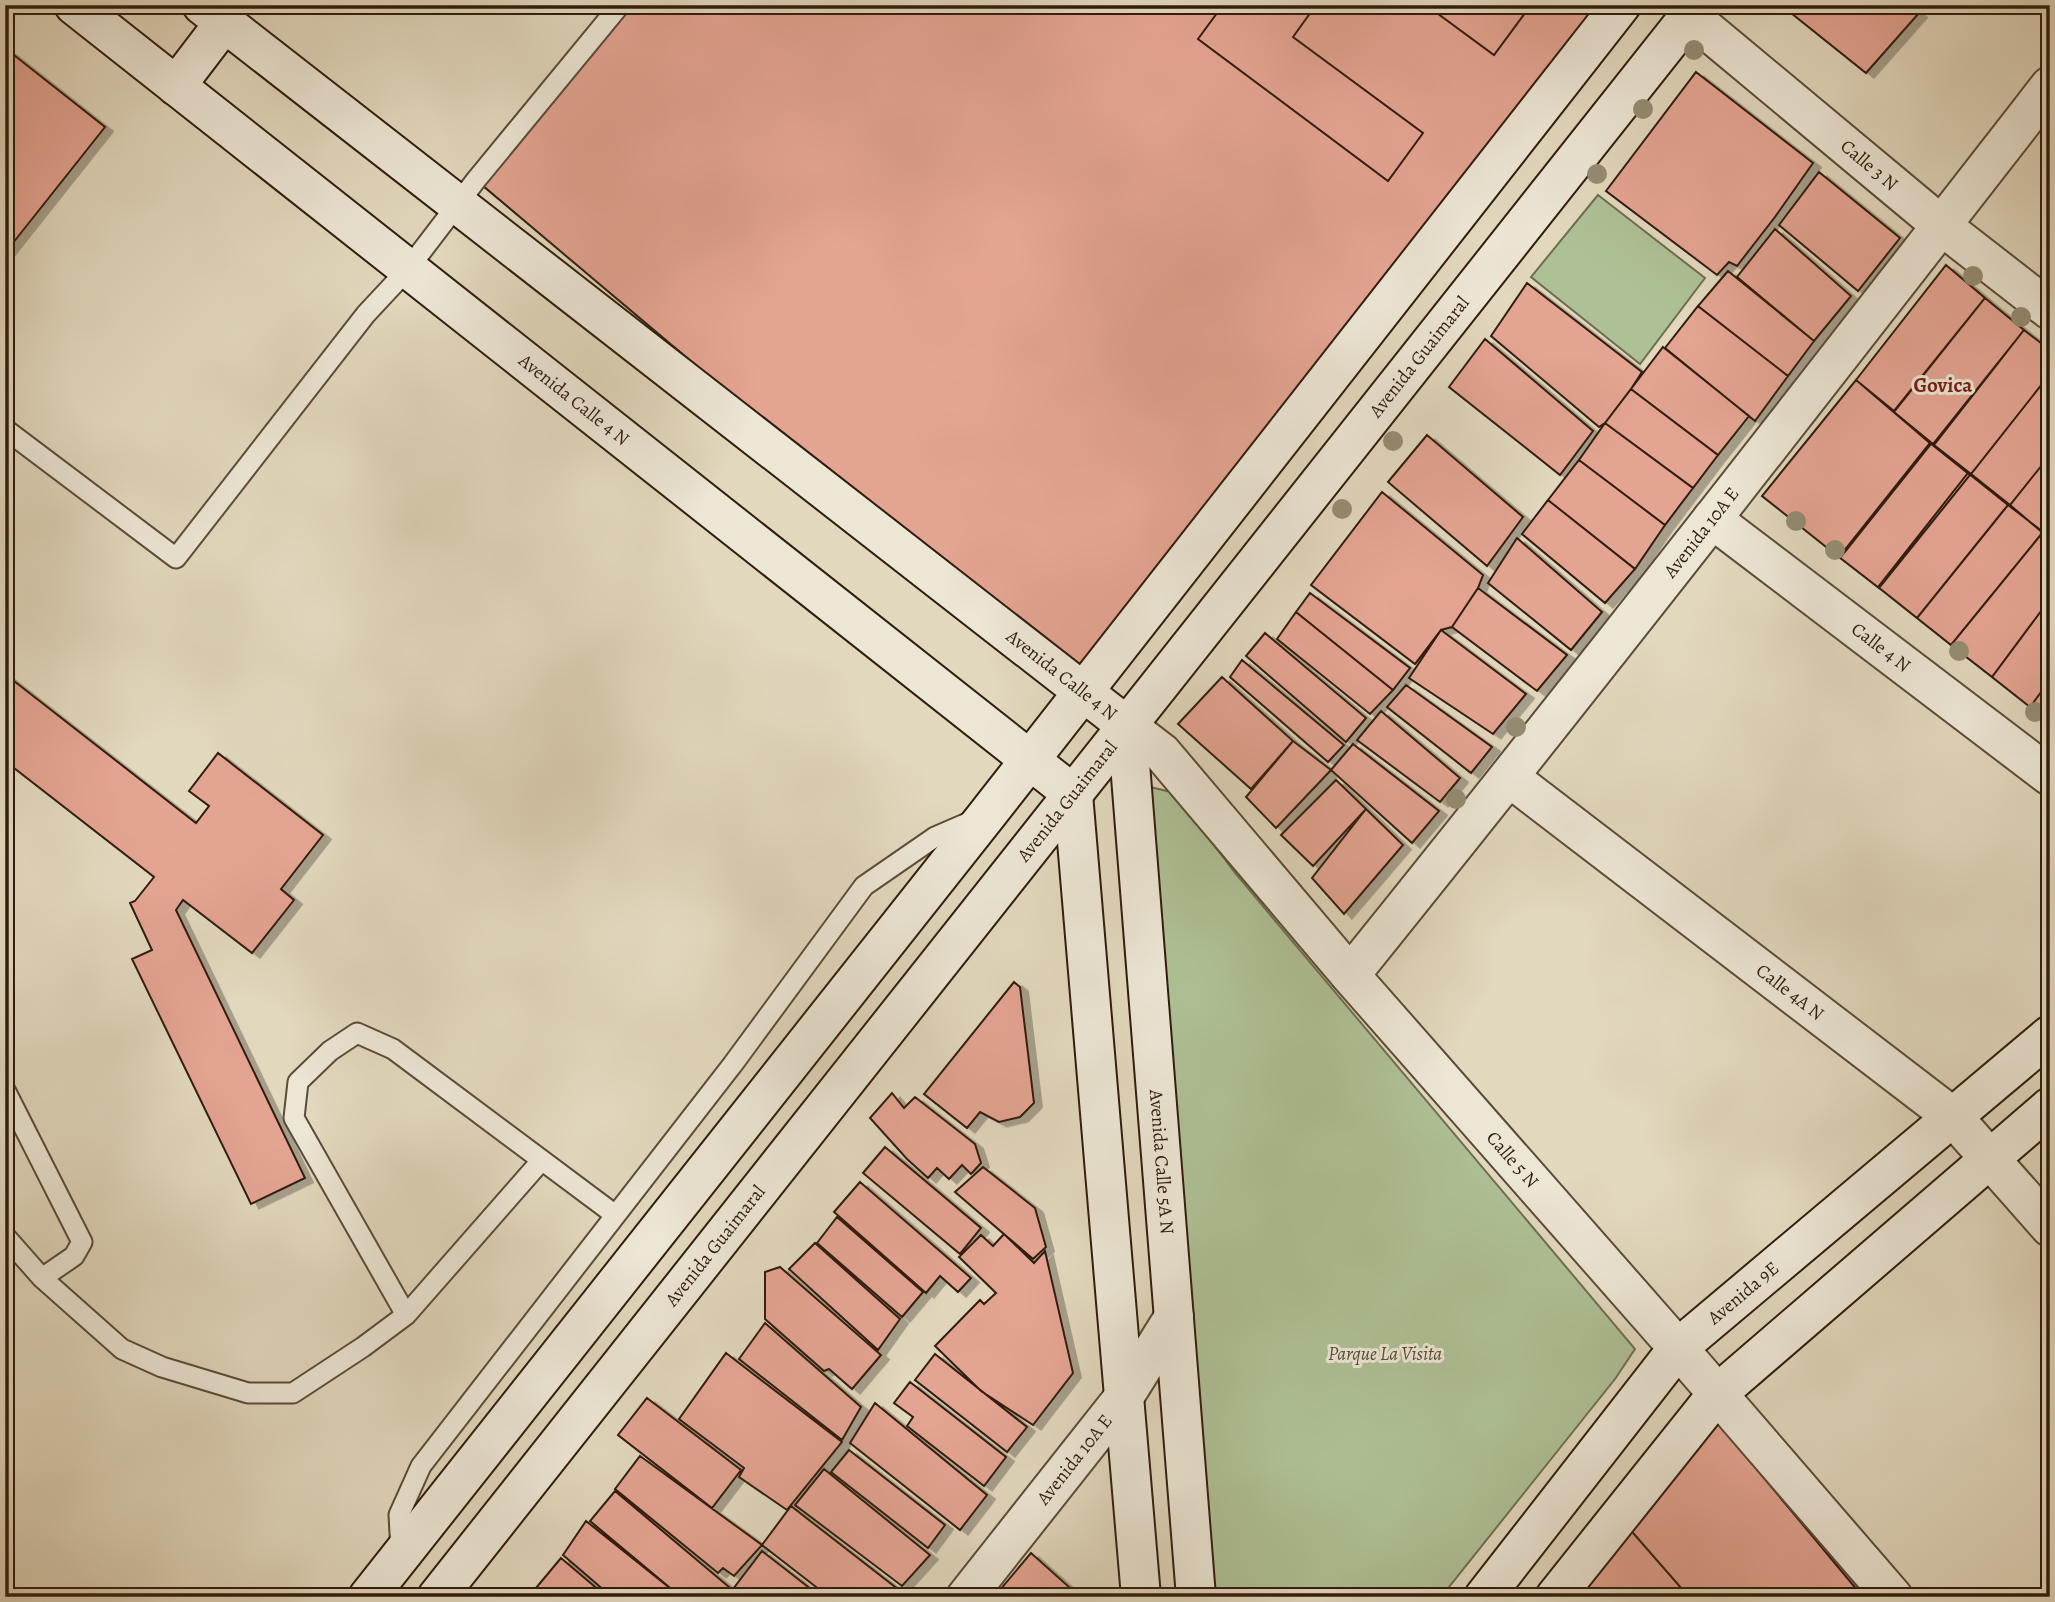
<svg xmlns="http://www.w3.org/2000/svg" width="2055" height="1602" viewBox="0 0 2055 1602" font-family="Alegreya,serif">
	<defs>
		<filter id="shadow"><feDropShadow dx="8" dy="4.5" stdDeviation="0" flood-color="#0004"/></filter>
	</defs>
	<rect width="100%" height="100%" fill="#e2d8be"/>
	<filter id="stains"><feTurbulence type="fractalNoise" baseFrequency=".00286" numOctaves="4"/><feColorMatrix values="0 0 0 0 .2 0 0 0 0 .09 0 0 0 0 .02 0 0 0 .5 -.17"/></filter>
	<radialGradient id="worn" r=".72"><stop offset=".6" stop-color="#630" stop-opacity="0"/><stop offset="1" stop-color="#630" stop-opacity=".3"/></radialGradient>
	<path fill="#aec095" stroke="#6f6e51" stroke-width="2" d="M1598 195 1705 278 1640 364 1531 277Z
		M1138 784 1175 793 1235 873 1635 1349 1615 1379 1441 1597H1211Z"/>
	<path fill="#e4a492" stroke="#301c0d" stroke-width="2" filter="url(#shadow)" d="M621 5H1621L1083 692 476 180Z
		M1223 5H1316L1293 37 1423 133 1388 181 1198 39Z
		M1426 5H1531L1494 55Z
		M1781 5H1910L1919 13 1866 73Z
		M5 48 105 127 5 253Z
		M1696 72 1813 163 1775 217 1737 266 1729 262 1717 275 1606 191Z
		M1819 172 1900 238 1858 291 1779 225Z
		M1775 229 1851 296 1814 341 1737 277Z
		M1946 265 1985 298 1894 411 1856 380Z
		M1728 271 1814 341 1788 376 1698 306Z
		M1527 283 1642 372 1631 389 1605 423 1599 427 1491 336Z
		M1985 298 2024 330 1933 444 1894 412Z
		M1698 306 1788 376 1755 421 1665 348Z
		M2024 330 2050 350V374L1971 474 1934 445Z
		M1485 339 1593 431 1560 475 1449 387Z
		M1663 347 1749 416 1718 455 1631 389Z
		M2050 374V455L2010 505 1971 474Z
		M1856 380 1931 444 1840 558 1762 496Z
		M1631 389 1718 455 1693 488 1605 423Z
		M1605 423 1693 488 1665 525 1579 460Z
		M1427 435 1523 517 1487 566 1388 482Z
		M1930 443 1970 475 1879 588 1839 557Z
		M2050 455V524L2043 533 2010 505Z
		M1579 460 1665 525 1635 569 1548 500Z
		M1968 473 2008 505 1917 618 1878 587Z
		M1382 492 1483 575 1478 588 1452 627 1441 630 1415 664 1311 585Z
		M1548 500 1635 569 1605 603 1522 534Z
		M2008 505 2043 532 1951 645 1917 618Z
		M2043 532 2050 537V599L1992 677 1951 645Z
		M1517 538 1602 612 1571 650 1488 583Z
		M1478 588 1567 655 1537 691 1452 627Z
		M1310 593 1410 668 1393 690 1296 612Z
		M2050 599V680L2030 707 1992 677Z
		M1296 612 1393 690 1370 714 1277 639Z
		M1441 630 1526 694 1493 734 1409 678Z
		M1265 633 1366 718 1346 742 1246 656Z
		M1242 660 1344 745 1328 762 1230 677Z
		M5 674 196 823 209 806 189 791 218 753 323 835 281 889 294 900 252 953 183 900 176 910 305 1178 251 1204 132 959 152 950 130 903 135 901 154 877 5 761Z
		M1222 677 1293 741 1251 789 1178 724Z
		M2050 680V722L2030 707Z
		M1406 685 1492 747 1471 773 1387 707Z
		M1381 711 1460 778 1440 802 1357 740Z
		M1293 741 1331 770 1276 828 1246 797Z
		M1353 744 1439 811 1412 843 1331 770Z
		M1336 780 1366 809 1313 866 1281 835Z
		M1366 809 1403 845 1344 914 1312 878Z
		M1014 982 1020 987 1034 1103 1020 1117 999 1122 980 1112 967 1128 924 1094Z
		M892 1093 904 1108 915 1097 975 1144 981 1163 971 1174 962 1165 949 1179 937 1168 928 1178 907 1159 870 1118Z
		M885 1147 981 1228 960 1254 863 1173Z
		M983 1167 1035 1208 1046 1247 1033 1259 955 1192Z
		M860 1182 971 1278 958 1292 940 1276 926 1293 834 1212Z
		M837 1217 923 1292 902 1317 817 1243Z
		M1004 1234 1034 1263 1045 1251 1073 1373 1033 1425 981 1391 935 1346 980 1300 984 1304 996 1293 959 1257 981 1235 993 1246Z
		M815 1243 900 1319 878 1350 789 1269Z
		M780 1267 881 1355 852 1389 829 1369 824 1371 765 1319V1272Z
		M765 1323 861 1407 842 1440 739 1359Z
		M726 1353 842 1442 787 1510 739 1477 744 1468 679 1419Z
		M935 1354 1027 1427 1007 1452 915 1380Z
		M910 1382 1006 1457 984 1486 907 1426 913 1417 894 1403Z
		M647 1398 741 1470 712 1508 618 1435Z
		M875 1403 987 1495 960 1530 850 1443Z
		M1714 1418 1863 1597H1689L1627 1526Z
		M849 1450 945 1525 928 1548 831 1472Z
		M640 1456 762 1545 734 1576 723 1568 718 1573 615 1489Z
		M824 1469 930 1555 902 1586 795 1505Z
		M615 1491 729 1587 720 1597H681L590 1521Z
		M791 1506 908 1597H829L762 1545Z
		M586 1521 681 1597H612L563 1555Z
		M1627 1526 1689 1597H1578Z
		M762 1551 821 1597H727Z
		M1031 1553 1079 1596 1078 1597H994Z
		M561 1558 607 1597H546L536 1588Z"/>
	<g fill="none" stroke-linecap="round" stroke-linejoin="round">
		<g stroke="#5c4b39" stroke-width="23">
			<path id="lane" d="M5 429 176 558 366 314 408 269 476 180 620 5
				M5 1090 82 1242 74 1256 42 1278 5 1236
				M42 1278 122 1349 162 1367 248 1393H293L363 1347 406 1315 541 1161
				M406 1315 294 1118 298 1082 330 1051 357 1033 393 1049 614 1214
				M401 1551 399 1515 421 1466 733 1064 864 886 935 837 972 821"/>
		</g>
		<g stroke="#5c4b39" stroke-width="42">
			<g id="street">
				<path id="s1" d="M1690 16 1942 226 2050 310"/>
				<path id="s2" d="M1712 519 2050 776"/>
				<path id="s3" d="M1127 726 1162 753 1350 975 1678 1348 1893 1597"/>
				<path id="s4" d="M1509 777 1953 1117 2050 1227"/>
				<path id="s5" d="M1350 975C1587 681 1818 384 2050 86"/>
				<path id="s6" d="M966 1597 1124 1397 1174 1317"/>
			</g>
		</g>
		<g stroke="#301c0d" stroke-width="42">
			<g id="secondary">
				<path id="s7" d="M74 5 1073 794 1141 1597"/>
				<path id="s8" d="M202 5 1127 726 1196 1597"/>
				<path d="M176 86 224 23"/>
				<path d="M368 1597 986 816 1621 5"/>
				<path id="s9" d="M437 1597 1698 5"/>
				<path id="s10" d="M1484 1597 1678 1348 2050 1035"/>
				<path d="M1555 1597 1717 1394 2050 1107"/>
			</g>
		</g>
		<use href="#lane" stroke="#ece6d5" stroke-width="19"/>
		<use href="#street" stroke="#ece6d5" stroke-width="38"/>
		<use href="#secondary" stroke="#ece6d5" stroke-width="38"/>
	</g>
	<g fill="#958c73">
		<circle cx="1694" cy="50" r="10"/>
		<circle cx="1643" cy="109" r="10"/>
		<circle cx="1597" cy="174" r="10"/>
		<circle cx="1973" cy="276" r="10"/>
		<circle cx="2021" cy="317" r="10"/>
		<circle cx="1393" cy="441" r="10"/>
		<circle cx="1342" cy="509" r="10"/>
		<circle cx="1796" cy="521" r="10"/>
		<circle cx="1835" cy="550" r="10"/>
		<circle cx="1959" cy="651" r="10"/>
		<circle cx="2035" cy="712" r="10"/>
		<circle cx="1516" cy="727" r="10"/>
		<circle cx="1456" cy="799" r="10"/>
	</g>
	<g text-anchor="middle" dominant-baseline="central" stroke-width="6" stroke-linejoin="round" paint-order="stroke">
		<g font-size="19" fill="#301c0d" stroke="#ece6d5">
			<text stroke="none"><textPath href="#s1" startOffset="233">Calle 3 N</textPath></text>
			<text stroke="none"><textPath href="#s9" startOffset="1582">Avenida Guaimaral</textPath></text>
			<text stroke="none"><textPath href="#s7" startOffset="637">Avenida Calle 4 N</textPath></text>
			<text stroke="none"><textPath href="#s5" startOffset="565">Avenida 10A E</textPath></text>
			<text stroke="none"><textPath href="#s2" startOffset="212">Calle 4 N</textPath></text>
			<text stroke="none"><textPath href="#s8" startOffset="1090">Avenida Calle 4 N</textPath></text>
			<text stroke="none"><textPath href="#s9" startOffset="1015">Avenida Guaimaral</textPath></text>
			<text stroke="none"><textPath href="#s4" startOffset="354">Calle 4A N</textPath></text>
			<text stroke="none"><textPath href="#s3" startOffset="581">Calle 5 N</textPath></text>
			<text stroke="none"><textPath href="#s8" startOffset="1610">Avenida Calle 5A N</textPath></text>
			<text stroke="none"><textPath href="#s9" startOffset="448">Avenida Guaimaral</textPath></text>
			<text stroke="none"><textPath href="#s10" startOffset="401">Avenida 9E</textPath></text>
			<text stroke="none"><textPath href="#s6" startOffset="175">Avenida 10A E</textPath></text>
		</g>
		<g font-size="19" font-style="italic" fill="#564d36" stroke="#ece6d5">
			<text x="1385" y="1354">Parque La Visita</text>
		</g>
		<g font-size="21" font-weight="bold" fill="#7a1f14" stroke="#ece6d5">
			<text x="1943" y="385">Govica</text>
		</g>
	</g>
	<rect width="2055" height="1602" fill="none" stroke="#e2d8be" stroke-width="28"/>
	<rect x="7" y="7" width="2041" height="1588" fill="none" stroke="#301c0d" stroke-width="3.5"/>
	<rect x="14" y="14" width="2027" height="1574" fill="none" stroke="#301c0d" stroke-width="2"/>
	<rect width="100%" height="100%" filter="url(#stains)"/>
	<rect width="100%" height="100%" fill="url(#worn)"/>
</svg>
